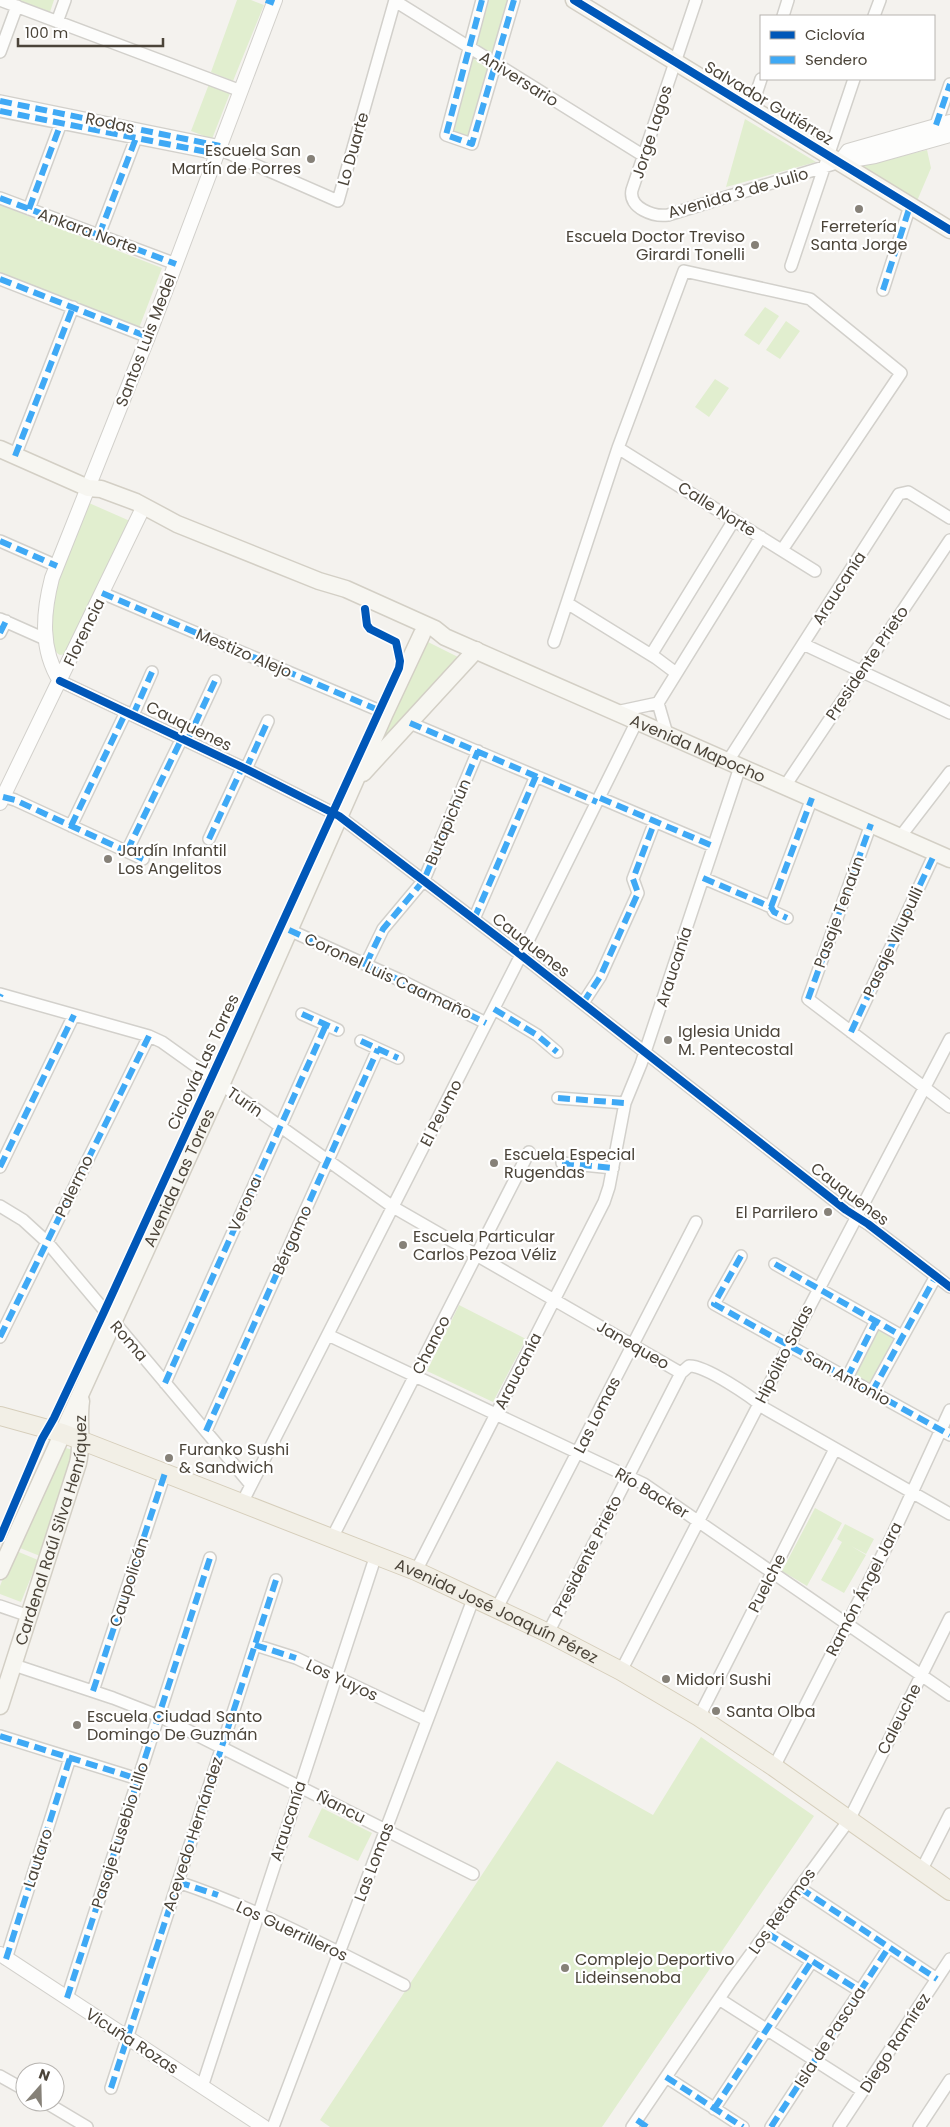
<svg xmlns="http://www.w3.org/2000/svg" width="950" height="2127" viewBox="0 0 950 2127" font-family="Poppins,sans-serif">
	<rect width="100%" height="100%" fill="#f4f2ee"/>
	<path fill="#e1eecf" d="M18 0H54L50 12Z
		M237 0H251L264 5 233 81 211 72Z
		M485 0H512L496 60 472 46Z
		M472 57 490 71 470 137 451 131Z
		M209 84 230 93 212 139 191 131Z
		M745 119 816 162 726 187Z
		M927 150 931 168 917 201 858 166Z
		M0 205 162 268 139 328 0 275Z
		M765 307 779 316 759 345 744 335Z
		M786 321 800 331 780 359 766 350Z
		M715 379 729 388 709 417 695 407Z
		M89 503 130 521 66 654 60 655C54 652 54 646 53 639 46 591 72 546 89 503Z
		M426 641 458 657 373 756Z
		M459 1305 526 1339 493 1402 427 1371Z
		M879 1328 896 1337 871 1384 853 1375Z
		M66 1448 73 1450 72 1461 40 1556 15 1546 59 1450Z
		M815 1508 842 1523 807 1586 782 1571Z
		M845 1524 874 1539 866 1554 851 1546 866 1555 844 1593 821 1580 842 1542 837 1539Z
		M14 1550 38 1560 21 1602 0 1594V1586Z
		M701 1737 814 1816 602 2127H330L320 2120 557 1761 653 1815Z
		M322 1808 372 1833 358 1861 308 1837Z"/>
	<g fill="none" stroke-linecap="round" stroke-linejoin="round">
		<g stroke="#d2d0cb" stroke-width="14">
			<path id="minor" d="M0 0 241 91
				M482 0 446 135 472 144 514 0
				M696 0 632 190C628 208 654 217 668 215L840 162
				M395 1 644 156
				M783 16 788 0
				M874 16 880 0
				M57 22 65 0
				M0 52 17 6
				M0 101 220 146
				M751 109 761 79
				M0 111 207 152 219 149 338 201 395 0
				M936 125 950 84
				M0 198 176 264
				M29 209 61 123
				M99 235 136 138
				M791 266 854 79
				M0 279 148 337
				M883 290 910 206
				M618 448 815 571
				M15 456 73 307
				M0 541 57 566
				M102 593 385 713
				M567 603 656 658 676 673
				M0 619 45 639
				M0 633 6 621
				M554 642 618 448 684 271 810 299 901 373 782 550
				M803 644 950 713
				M651 655 734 520
				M60 681 246 769 339 816 521 955 846 1210 868 1224 950 1287
				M616 712 658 703
				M133 715 152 672
				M410 723 597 802
				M667 734 658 703 761 537
				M187 741 215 681
				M728 761 899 494 908 492 950 518
				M246 769 268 721
				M785 786 950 540
				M0 795 15 800 143 859
				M600 798 713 846
				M871 824 808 999 950 1107
				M71 826 126 712
				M900 837 950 772
				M209 839 242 768
				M127 851 182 738
				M703 878 771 907 774 912 787 918
				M771 907 812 798
				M474 919 536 776
				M289 930 402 981 486 1023
				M366 964 383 929 424 880 478 751
				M0 994 149 1036 162 1042 393 1207 681 1373
				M583 1003 600 977 638 893 633 879 655 821
				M494 1009 537 1035 557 1052
				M302 1014 338 1030
				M851 1032 935 853
				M361 1041 398 1058
				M558 1098 625 1103
				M562 1163 613 1168
				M0 1167 74 1015
				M0 1206 23 1220 47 1242 251 1485
				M741 1256 714 1304 950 1435
				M775 1264 902 1336
				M328 1335 644 1484 950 1695
				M0 1337 149 1036
				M847 1378 876 1321
				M165 1383 326 1025
				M872 1392 936 1276
				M206 1431 378 1049
				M242 1503 521 955 637 721
				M332 1538 529 1152
				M416 1571 604 1202 609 1187 625 1103 641 1064 740 767
				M0 1606 29 1616
				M497 1608 696 1222
				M548 1633 681 1373 689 1366C705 1365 752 1397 764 1408L950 1514
				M255 1645 296 1658 427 1720
				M14 1665 113 1698 159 1716 473 1874
				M621 1671 789 1346 950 1039
				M93 1691 165 1473
				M699 1717 835 1449
				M0 1736 138 1779
				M774 1767 892 1536 950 1410
				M921 1871 950 1814
				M178 1882C256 1908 330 1948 404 1985
				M800 1888 937 1979
				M767 1933 860 1991
				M6 1959 70 1758
				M67 1998 210 1558
				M719 1999 863 2091
				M0 2076 25 2090
				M666 2077 743 2127
				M202 2087 376 1555
				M111 2088 276 1580
				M45 2102 87 2127
				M714 2109 812 1961
				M273 2127 474 1597
				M632 2127 731 1981 849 1820 950 1618
				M771 2127 889 1947
				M839 2127 950 1959
				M919 2127 950 2080"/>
		</g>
		<g stroke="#d2d0cb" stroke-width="16">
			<path id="tertiary" d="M840 162 848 151 950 122
				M840 162 875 156 950 135
				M60 681C40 649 43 613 52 578L148 337 275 0
				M0 803 140 514
				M0 1954 264 2127"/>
		</g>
		<g stroke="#d3cfc5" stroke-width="19">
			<g id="secondary">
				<path d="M574 0 950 230"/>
				<path id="s1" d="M0 449 88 488 101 489 136 502 177 524 319 581 346 589 435 629 445 637 950 859"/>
				<path d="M363 773 476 650"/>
				<path id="s2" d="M0 1571 221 1085 385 713 422 634"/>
				<path id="s3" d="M0 1706 78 1463C83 1443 78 1422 81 1401"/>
			</g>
		</g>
		<g stroke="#d6cebb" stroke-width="20">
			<g id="primary">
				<path id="s4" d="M0 1416 62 1433 416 1571 548 1633 621 1671 699 1717 774 1767 950 1891"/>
			</g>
		</g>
		<use href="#minor" stroke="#fdfdfc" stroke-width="11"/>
		<use href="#tertiary" stroke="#fdfdfc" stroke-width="14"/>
		<use href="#secondary" stroke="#f7f6f1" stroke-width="16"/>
		<use href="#primary" stroke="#f2efe6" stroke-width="18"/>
		<path stroke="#3fa9f5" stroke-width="6" stroke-dasharray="12 6" stroke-linecap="butt" d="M266 0 274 3
			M482 0 446 135 472 144 514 0
			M0 101 220 146
			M0 111 207 152 219 149
			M936 125 950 84
			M0 198 176 264
			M29 209 61 123
			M99 235 136 138
			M0 279 148 337
			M883 290 910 206
			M15 456 73 307
			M0 541 57 566
			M102 593 383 712
			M0 633 6 621
			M133 715 152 672
			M410 723 597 802
			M187 741 215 681
			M246 769 268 721
			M3 797 15 800 143 859
			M600 798 713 846
			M71 826 126 712
			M209 839 242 768
			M127 851 182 738
			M703 878 771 907 774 912 787 918
			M771 907 812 798
			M474 919 536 776
			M289 930 402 981 486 1023
			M366 964 383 929 424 880 478 751
			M0 996 1 994
			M808 999 871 824
			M583 1003 600 977 638 893 633 879 655 821
			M494 1009 537 1035 557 1052
			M302 1014 338 1030
			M851 1032 935 853
			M361 1041 398 1058
			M558 1098 625 1103
			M562 1163 613 1168
			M0 1167 74 1015
			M741 1256 714 1304 950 1435
			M775 1264 902 1336
			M0 1337 149 1036
			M847 1378 876 1321
			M165 1383 326 1025
			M872 1392 936 1276
			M206 1431 378 1049
			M255 1645 296 1658
			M93 1691 165 1473
			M0 1736 138 1779
			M178 1882 218 1895
			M800 1888 937 1979
			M767 1933 860 1991
			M6 1959 70 1758
			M67 1998 210 1558
			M666 2077 743 2127
			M111 2088 276 1580
			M714 2109 812 1961
			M637 2120 647 2127
			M771 2127 889 1947"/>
		<g stroke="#fff" stroke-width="11">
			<path id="cycleway" d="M574 0 950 230
				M60 681 246 769 339 816 521 955 846 1210 868 1224 950 1287
				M0 1538 42 1439 54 1418 104 1312 399 668 400 661 396 642 370 629 367 625 365 609"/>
		</g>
		<use href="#cycleway" stroke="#0057b8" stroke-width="8"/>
	</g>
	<g fill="#868178" stroke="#fff" stroke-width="2">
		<circle cx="311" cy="159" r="5"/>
		<circle cx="859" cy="209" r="5"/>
		<circle cx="755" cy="245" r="5"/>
		<circle cx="108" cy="859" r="5"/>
		<circle cx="668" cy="1040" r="5"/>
		<circle cx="494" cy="1163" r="5"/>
		<circle cx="828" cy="1212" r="5"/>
		<circle cx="403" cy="1245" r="5"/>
		<circle cx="169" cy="1458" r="5"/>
		<circle cx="666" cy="1679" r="5"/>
		<circle cx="716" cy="1711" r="5"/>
		<circle cx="77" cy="1725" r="5"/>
		<circle cx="565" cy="1968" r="5"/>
	</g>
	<g text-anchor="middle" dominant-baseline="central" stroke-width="4.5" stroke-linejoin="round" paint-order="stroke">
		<g font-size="16" fill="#4b4439" stroke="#fff">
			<text transform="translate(519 79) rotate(32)">Aniversario</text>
			<text transform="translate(769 103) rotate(31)">Salvador Gutiérrez</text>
			<text transform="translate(110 123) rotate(12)">Rodas</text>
			<text transform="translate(652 132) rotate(-72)">Jorge Lagos</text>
			<text transform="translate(353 149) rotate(-74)">Lo Duarte</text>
			<text transform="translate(738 193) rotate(-16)">Avenida 3 de Julio</text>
			<text transform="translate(88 231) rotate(20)">Ankara Norte</text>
			<text transform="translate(146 340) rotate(-69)">Santos Luis Medel</text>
			<text transform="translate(717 509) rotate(32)">Calle Norte</text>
			<text transform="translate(839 588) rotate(-57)">Araucanía</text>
			<text transform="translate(84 632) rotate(-64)">Florencia</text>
			<text transform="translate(244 653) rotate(23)">Mestizo Alejo</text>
			<text transform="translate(867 663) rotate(-56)">Presidente Prieto</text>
			<text transform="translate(189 726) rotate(26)">Cauquenes</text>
			<text stroke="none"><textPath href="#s1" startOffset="761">Avenida Mapocho</textPath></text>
			<text transform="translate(448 822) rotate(-67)">Butapichún</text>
			<text transform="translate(839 912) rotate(-70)">Pasaje Tenaún</text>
			<text transform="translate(893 942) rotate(-65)">Pasaje Vilupulli</text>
			<text transform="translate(531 945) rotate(38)">Cauquenes</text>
			<text transform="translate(674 967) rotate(-72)">Araucanía</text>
			<text transform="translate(388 976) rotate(25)">Coronel Luis Caamaño</text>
			<text transform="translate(203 1062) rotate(-65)">Ciclovía Las Torres</text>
			<text transform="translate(245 1102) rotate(35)">Turín</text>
			<text transform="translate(441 1113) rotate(-63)">El Peumo</text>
			<text stroke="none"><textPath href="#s2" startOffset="432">Avenida Las Torres</textPath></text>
			<text transform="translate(74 1186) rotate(-64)">Palermo</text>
			<text transform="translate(850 1194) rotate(37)">Cauquenes</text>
			<text transform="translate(245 1204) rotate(-66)">Verona</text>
			<text transform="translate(292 1240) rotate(-66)">Bérgamo</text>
			<text transform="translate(129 1341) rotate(49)">Roma</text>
			<text transform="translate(431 1345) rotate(-63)">Chanco</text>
			<text transform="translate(633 1345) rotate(30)">Janequeo</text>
			<text transform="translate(784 1354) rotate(-63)">Hipólito Salas</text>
			<text transform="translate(518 1371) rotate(-63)">Araucanía</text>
			<text transform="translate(847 1378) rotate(29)">San Antonio</text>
			<text transform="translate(597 1415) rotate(-63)">Las Lomas</text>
			<text transform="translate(652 1493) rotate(31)">Río Backer</text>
			<text stroke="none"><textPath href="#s3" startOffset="184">Cardenal Raúl Silva Henríquez</textPath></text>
			<text transform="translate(587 1556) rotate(-63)">Presidente Prieto</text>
			<text transform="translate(129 1582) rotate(-72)">Caupolicán</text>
			<text transform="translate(767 1583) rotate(-63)">Puelche</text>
			<text transform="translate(864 1589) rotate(-63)">Ramón Ángel Jara</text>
			<text stroke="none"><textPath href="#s4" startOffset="534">Avenida José Joaquín Pérez</textPath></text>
			<text transform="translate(342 1680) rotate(25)">Los Yuyos</text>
			<text transform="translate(899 1719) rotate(-63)">Caleuche</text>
			<text transform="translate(341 1807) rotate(27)">Ñancu</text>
			<text transform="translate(288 1821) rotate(-72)">Araucanía</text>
			<text transform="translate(193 1834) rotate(-72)">Acevedo Hernández</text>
			<text transform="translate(120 1835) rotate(-72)">Pasaje Eusebio Lillo</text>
			<text transform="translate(38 1858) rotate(-72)">Lautaro</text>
			<text transform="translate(374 1862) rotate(-69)">Las Lomas</text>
			<text transform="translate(782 1911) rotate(-54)">Los Retamos</text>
			<text transform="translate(292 1931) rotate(25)">Los Guerrilleros</text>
			<text transform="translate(830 2037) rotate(-57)">Isla de Pascua</text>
			<text transform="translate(132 2041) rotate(33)">Vicuña Rozas</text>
			<text transform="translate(895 2043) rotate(-57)">Diego Ramírez</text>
		</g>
		<g font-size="16" fill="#4b4439" stroke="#fff" text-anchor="start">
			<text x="301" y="150" text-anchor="end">Escuela San<tspan x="301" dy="18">Martín de Porres</tspan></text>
			<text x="859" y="226" text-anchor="middle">Ferretería<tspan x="859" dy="18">Santa Jorge</tspan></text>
			<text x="745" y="236" text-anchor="end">Escuela Doctor Treviso<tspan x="745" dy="18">Girardi Tonelli</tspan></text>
			<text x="118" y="850">Jardín Infantil<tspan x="118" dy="18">Los Angelitos</tspan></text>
			<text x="678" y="1031">Iglesia Unida<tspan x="678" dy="18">M. Pentecostal</tspan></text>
			<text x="504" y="1154">Escuela Especial<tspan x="504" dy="18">Rugendas</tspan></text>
			<text x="818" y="1212" text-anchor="end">El Parrilero</text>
			<text x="413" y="1236">Escuela Particular<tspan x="413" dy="18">Carlos Pezoa Véliz</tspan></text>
			<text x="179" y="1449">Furanko Sushi<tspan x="179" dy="18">&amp; Sandwich</tspan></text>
			<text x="676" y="1679">Midori Sushi</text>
			<text x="726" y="1711">Santa Olba</text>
			<text x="87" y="1716">Escuela Ciudad Santo<tspan x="87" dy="18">Domingo De Guzmán</tspan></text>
			<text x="575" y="1959">Complejo Deportivo<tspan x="575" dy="18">Lideinsenoba</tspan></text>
		</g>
	</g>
	<rect x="760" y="15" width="175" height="65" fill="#ffffff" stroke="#b7b4b0"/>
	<rect x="770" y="31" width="25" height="8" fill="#0057b8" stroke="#b7b4b0"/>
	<text x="805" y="40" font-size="15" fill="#4b4439">Ciclovía</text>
	<rect x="770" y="56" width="25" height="8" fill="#3fa9f5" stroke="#b7b4b0"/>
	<text x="805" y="65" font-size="15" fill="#4b4439">Sendero</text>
	<g transform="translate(40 2087) rotate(20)"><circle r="24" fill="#ffffff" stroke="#b7b4b0"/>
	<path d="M0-4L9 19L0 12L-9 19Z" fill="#868178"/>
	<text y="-8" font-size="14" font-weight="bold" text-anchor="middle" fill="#4b4439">N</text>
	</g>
	<path d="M18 38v8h145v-8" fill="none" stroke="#4b4439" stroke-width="2.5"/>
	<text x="25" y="38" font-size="15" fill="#4b4439" stroke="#ffffff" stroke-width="4" paint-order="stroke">100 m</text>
</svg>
